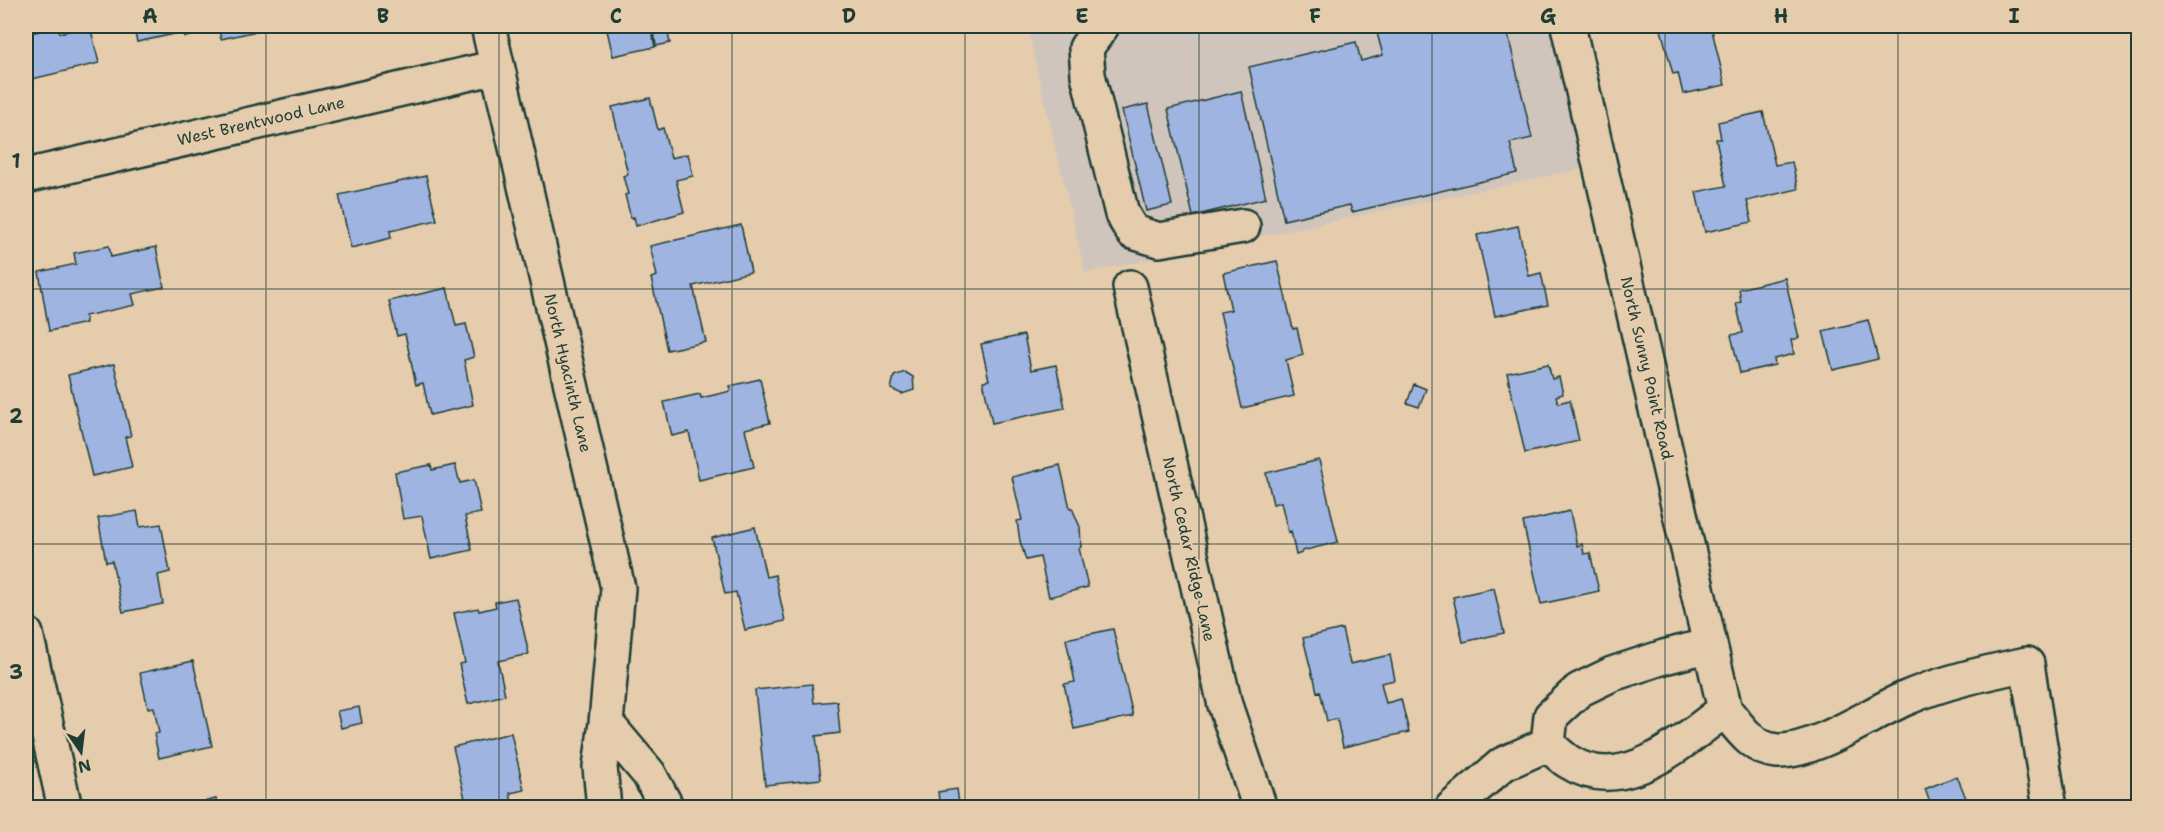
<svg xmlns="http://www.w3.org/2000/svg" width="2164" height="833" viewBox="0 0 2164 833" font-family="'Shantell Sans',sans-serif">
	<rect width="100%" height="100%" fill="#e5ccad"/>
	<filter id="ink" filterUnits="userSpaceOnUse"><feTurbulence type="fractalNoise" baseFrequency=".0167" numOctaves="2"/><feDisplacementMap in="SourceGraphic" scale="12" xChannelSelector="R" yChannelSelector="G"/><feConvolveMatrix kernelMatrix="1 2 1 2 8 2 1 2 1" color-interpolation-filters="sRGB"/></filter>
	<g filter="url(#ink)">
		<path fill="#d0c5bd" d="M1027 26H1568L1601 165 1085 273Z"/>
		<path fill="#a0b4e2" stroke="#1f3d34" stroke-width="1.5" d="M90 26 99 63 32 79 34 85 26 87V34L58 27 60 33Z
			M133 26H256L257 31 221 39 219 30 185 37 184 32 137 42Z
			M606 26H651L655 47 613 56Z
			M1409 26H1506L1532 138 1510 143 1517 173 1352 212 1350 205 1284 220 1249 67 1356 42 1361 61 1383 55 1377 33Z
			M1660 26H1711L1725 85 1683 94 1678 73 1673 74Z
			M667 29 670 43 656 46 654 31Z
			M1241 91 1266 198 1193 216 1168 109Z
			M650 98 658 130 663 128 671 158 688 154 693 176 676 180 684 212 636 226 634 217 631 218 625 195 628 194 623 176 628 174 612 107Z
			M1148 104 1172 205 1146 211 1122 110Z
			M1763 112 1775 165 1792 162 1798 189 1747 201 1752 222 1705 232 1696 192 1726 186 1716 139H1721L1718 122Z
			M426 176 437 220 390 231 391 238 351 248 339 195Z
			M741 225 751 272 693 286 706 342 667 350 651 278 657 276 650 246Z
			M1518 226 1529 276 1541 273 1548 305 1495 316 1477 235Z
			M109 246 111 257 156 247 164 287 132 294 135 305 85 316 86 323 49 331 39 272 76 264 74 253Z
			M1277 261 1293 329 1297 328 1303 355 1286 360 1294 396 1242 408 1220 312 1231 310 1223 273Z
			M1785 278 1799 338 1791 340 1794 354 1774 359 1775 365 1740 373 1731 335 1743 333 1736 303 1741 302 1739 289Z
			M447 288 456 326 466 324 474 357 464 360 473 405 430 415 423 383 416 385 405 334 397 336 389 301Z
			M1868 320 1878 359 1833 370 1823 331Z
			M1024 335 1031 370 1056 365 1065 408 992 423 983 381 989 380 981 344Z
			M114 364 131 436 125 437 132 467 92 476 68 375Z
			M1548 364 1552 379 1559 377 1563 394 1556 396 1558 403 1570 400 1579 441 1525 453 1507 373Z
			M905 372 913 377 914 390 902 394 891 389 894 376Z
			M760 379 770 423 745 429 754 467 699 480 689 432 672 436 664 402 700 394 701 398 731 391 730 386Z
			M1414 384 1426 389 1419 407 1407 403Z
			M1319 460 1338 542 1302 551V553L1296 555 1291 531 1288 532 1281 502 1273 504 1266 473Z
			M431 465 432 470 455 465 460 483 474 480 481 513 465 516 472 550 431 559 422 516 403 519 395 472Z
			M1060 465 1070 508H1072L1080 527 1081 547 1079 548 1088 587 1049 597 1040 557 1026 560 1020 541 1017 521 1022 520 1012 477Z
			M137 511 140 527 161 524 170 572 158 575 163 604 123 612 112 561 106 562 98 518Z
			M1570 511 1577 546 1582 544 1584 554 1590 553 1599 591 1541 604 1523 522Z
			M755 527 766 577 775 575 785 621 745 630 736 592 725 594 712 538Z
			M1494 588 1504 633 1463 642 1453 597Z
			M516 598 529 654 498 661 505 695 468 704 459 664 465 663 454 613 478 608 479 611 496 607 495 602Z
			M1113 629 1133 716 1074 729 1064 684 1075 682 1066 639Z
			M1342 629 1350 664 1390 655 1395 680 1381 683 1386 703 1401 699 1409 732 1343 747 1337 719 1327 721 1320 691 1317 692 1314 678H1313L1303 638Z
			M193 661 212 746 159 758 154 734 159 733 154 707 148 708 140 673Z
			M812 684 814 703 837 701 840 733 816 736 821 779 765 785 755 690Z
			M359 707 362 723 341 728 337 711Z
			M511 733 524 790 510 793 513 808H474L473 801 466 803 453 747Z
			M1957 776 1970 808H1932L1925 789Z
			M957 789 959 804 940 807 938 792Z
			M216 799 218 808H177Z"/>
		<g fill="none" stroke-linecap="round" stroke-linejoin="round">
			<g stroke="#1f3d34" stroke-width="38">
				<path id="minor" d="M488 26 618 588 606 723 600 767 604 808
					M1102 26 1086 48 1088 75 1122 214 1133 232 1159 240 1243 226
					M1568 26 1725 710C1739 727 1752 749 1777 751 1813 753 1870 714 1904 699 1943 682 1985 673 2027 664L2050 808
					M26 176 497 67
					M1130 287 1225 705 1260 808
					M26 634 65 808
					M1710 645 1664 657 1612 674 1579 690 1551 716 1548 744C1554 750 1561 757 1569 762 1624 797 1682 741 1725 710
					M606 723 649 774 667 808
					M1452 808 1503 764 1548 744"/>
			</g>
			<use href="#minor" stroke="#e5ccad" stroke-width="33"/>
		</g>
	</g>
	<path fill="none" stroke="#1f3d34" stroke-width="1.5" stroke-opacity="0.55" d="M266 26V808M499 26V808M732 26V808M965 26V808M1199 26V808M1432 26V808M1665 26V808M1898 26V808M26 289H2138M26 544H2138"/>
	<g text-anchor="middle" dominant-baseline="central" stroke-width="4.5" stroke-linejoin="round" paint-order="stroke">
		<g font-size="16" fill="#1f3d34" stroke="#e5ccad">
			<text transform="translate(261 121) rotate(-13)">West Brentwood Lane</text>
			<text transform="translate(1647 368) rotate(77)">North Sunny Point Road</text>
			<text transform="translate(568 373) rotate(77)">North Hyacinth Lane</text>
			<text transform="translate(1189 549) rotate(77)">North Cedar Ridge Lane</text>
		</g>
	</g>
	<rect width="2164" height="833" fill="none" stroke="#e5ccad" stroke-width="66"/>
	<g transform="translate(81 752) rotate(166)" stroke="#e5ccad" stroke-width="4.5" paint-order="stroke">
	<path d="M0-4.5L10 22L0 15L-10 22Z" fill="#1f3d34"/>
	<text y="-9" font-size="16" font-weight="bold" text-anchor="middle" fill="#1f3d34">N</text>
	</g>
	<rect x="33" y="33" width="2098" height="767" fill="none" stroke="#1f3d34" stroke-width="2"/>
	<g font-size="20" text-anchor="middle" font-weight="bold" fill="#1f3d34">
		<text x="150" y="23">A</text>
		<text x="383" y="23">B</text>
		<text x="616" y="23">C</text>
		<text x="849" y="23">D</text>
		<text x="1082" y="23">E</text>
		<text x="1315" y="23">F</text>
		<text x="1548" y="23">G</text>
		<text x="1781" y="23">H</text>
		<text x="2014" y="23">I</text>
		<text x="16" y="168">1</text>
		<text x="16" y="423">2</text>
		<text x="16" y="679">3</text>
	</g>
</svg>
